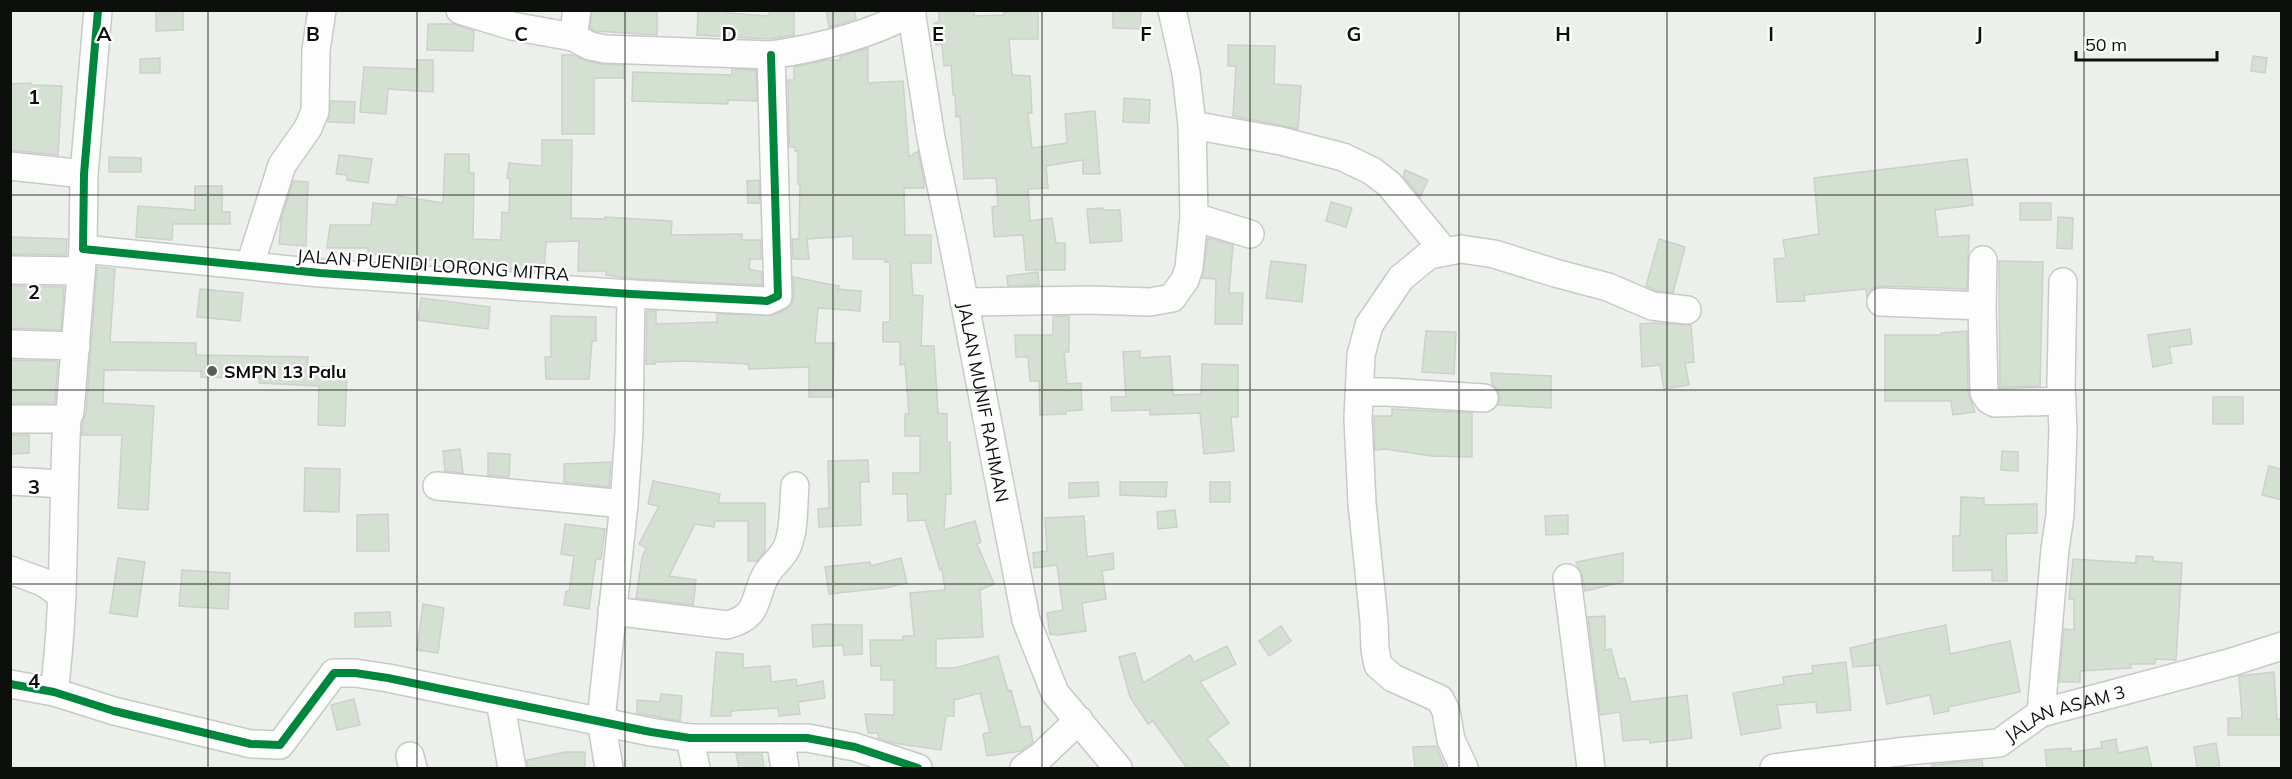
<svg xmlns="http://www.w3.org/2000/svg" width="2292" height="779" viewBox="0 0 2292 779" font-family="Mulish,sans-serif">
	<rect width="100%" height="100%" fill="#ecf0eb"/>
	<path fill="#d4e1d2" stroke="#cdd0cc" stroke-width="1.5" d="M156 10H183V30L156 31Z
		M592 10H657V35L595 31 590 28Z
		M698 10H727V13L769 16 770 10H794V35L770 39 697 35Z
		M826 10H855L856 19 829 27Z
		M939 10H974V16L1004 15V12L1038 10V39H1009L1012 75 1030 76 1032 113H1028L1032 148 1067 143 1065 114 1095 111 1100 174H1083V160L1046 166 1048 188 1028 189 1030 221 1052 218 1056 243H1065V270H1026L1023 235 994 237 992 207 998 206 996 178 964 179 960 116 956 117 955 95H953L951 65 944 66 942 44 936 45 934 23 939 22Z
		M1113 10H1141L1140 29 1113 28Z
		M428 24H454L474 31 473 51 427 50Z
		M1228 45 1275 46 1274 84 1301 86 1298 129 1233 116 1236 66H1228Z
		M868 48V83L903 81 909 157 918 151 924 181V188H904L905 235H931V263H911L913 295 923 296 921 346H934L938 413 947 414V442H950L951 494H946L944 530 975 521 981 542 977 544 994 584 980 590 983 637 936 639V668H955L998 656 1008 691 1011 690 1021 727 1030 726 1033 742 1021 751 987 756 983 734 990 732 980 693 954 700V716H946L941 750 893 743 878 738V733H868L865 714 894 715V680H881V666H871L870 640H903V636H914L910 593 945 590 942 568 940 570 925 520 908 521 907 494H893V473H920V436H905V414H909L905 364 900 365V342H883V322H890V262H885V259H853V236L807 239 809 259H793L792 239H799L800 184H798V151H795V147H789L788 80H794V67L826 60H840V57Z
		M562 55H573L587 61 602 64 624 65V78H594V134H562Z
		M2253 56 2267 58 2265 73 2251 71Z
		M160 58V73H140V59Z
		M417 60H433V92L388 89 386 114 360 112 364 67 417 69Z
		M732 69 756 70 757 101 728 100V104L632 101 633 72 732 75Z
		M31 83V85L62 86 58 155 10 150V84Z
		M1124 98 1150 100 1149 123 1123 122Z
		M331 101 355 102 354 123 328 122Z
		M542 140H572L571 218 604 219 605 217 672 221 671 235 742 234V240H761V259H750L749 269 762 272V285L637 279 606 275V271H578L579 241 546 242 544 271 482 268V260H421V257L368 254V248H327L330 225H371L373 203 396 205 398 196 443 203 445 154H469V173H474L473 239 501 240 502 212 509 213 510 179 507 178 509 163 542 166Z
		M339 155 372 159 368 183 347 180V175L336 174Z
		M109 157 141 158V172H109Z
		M1967 159 1973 205 1935 210 1938 237 1969 235 1967 289 1882 286 1873 288 1867 297 1866 289 1804 295 1805 301 1777 302 1774 259 1786 258 1783 240 1819 234 1814 178Z
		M1405 170 1428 180 1420 197 1403 176Z
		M759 180 760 203H748L747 181Z
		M293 181 308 182 306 246 279 244 281 220Z
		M195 186H222V212H230V224H173L172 240 136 237 138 206 195 210Z
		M1331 202 1352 208 1346 227 1326 221Z
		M2020 203H2051V220H2020Z
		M1103 208V210H1120L1122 241 1090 243 1087 209Z
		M2058 217 2073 218 2072 249 2057 248Z
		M10 237 67 239 66 255 10 254Z
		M1208 238 1233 245 1229 293H1243L1242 324H1215L1216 279 1202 278Z
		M1659 239 1685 247 1673 293 1656 291 1646 286Z
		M1271 261 1306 265 1302 302 1266 298Z
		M1999 261 2043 262 2040 386 2000 387Z
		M97 267 115 269 110 342 196 343V355L308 357 307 366 347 368 345 426 318 425 319 386 259 383 260 378 201 377V371L104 370 103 403 154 406 148 510 118 508 122 435H82L83 422 86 413Z
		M1038 272 1039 285 1008 286 1007 276Z
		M793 277 839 286 838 289 861 291 860 311 818 308 815 343H834L833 397H809V367L749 369 748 364 686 361 654 362 655 364H646L647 311H656V324L717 322V314L773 315 785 310 792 304 794 296Z
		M10 286 64 287 61 330 10 328Z
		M200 289 243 293 240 321 197 317Z
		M421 298 490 307 488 329 418 320Z
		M551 316 596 317V341H592L589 379H546L545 357H551Z
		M1053 316H1069V352H1064L1067 384 1081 383 1082 410 1066 411V414L1040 415 1039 381H1030L1028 357H1016L1015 335H1053Z
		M1655 323 1691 325 1694 362 1685 363 1689 385 1664 389 1660 365 1642 367 1640 324Z
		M2190 329 2192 344 2169 347 2172 363 2153 367 2148 335Z
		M1426 331 1456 332 1454 374 1422 372Z
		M1967 331 1968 393 1975 412 1953 415 1951 401H1885V335H1941V333Z
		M1140 351V358L1170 356 1173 395 1201 394 1202 364 1238 365V417H1231L1234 451 1204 454 1200 413 1150 415V410L1112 411 1111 397H1126L1123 352Z
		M10 360 58 361 55 403H10Z
		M1491 373 1551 376V408L1498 405 1500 398 1498 390 1492 384Z
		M2213 397H2243V424H2213Z
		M1392 409 1472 413V457L1431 456 1386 449 1375 450 1374 416H1392Z
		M10 435H29V453L10 454Z
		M460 449 463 473 445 471 443 451Z
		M2002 451 2018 452V471L2001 470Z
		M488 453 510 454 509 477 488 475Z
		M868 460 869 482H860L861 525 819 527 818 509 829 508 828 461Z
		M611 462 609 487 564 482V464Z
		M2269 466 2282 469V500L2262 495Z
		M305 468 340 469 339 512 304 511Z
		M653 481 720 494 718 503H765V551L757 561H748V521H715L714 527 695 524 669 576 696 580 693 605 636 598 642 558 646 548 639 544 659 506 648 504Z
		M1098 482 1099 496 1069 498V483Z
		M1120 482H1167L1166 497 1120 495Z
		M1210 482H1230V502H1210Z
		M1961 497 1984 498V505L2037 504V533L2006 534 2007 581H1992V570L1953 571V536H1960Z
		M1175 510 1177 527 1158 529 1157 512Z
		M388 514 389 551H357V515Z
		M1568 515V534L1546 535 1545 516Z
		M1084 516 1087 557 1113 553 1114 569 1102 571 1106 599 1082 603 1086 631 1058 635 1050 634 1047 613 1063 610 1057 565 1034 568 1033 553 1047 551 1045 518Z
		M565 524 605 529 601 559H596L589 609 564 605 566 591 569 592 574 556 561 554Z
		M1623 553V582L1585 591 1582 575 1576 562Z
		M2136 556 2153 557V561L2182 563 2176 660 2155 659V664H2131V668L2080 671V682H2059L2064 629 2074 630V599H2069L2073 559 2136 563Z
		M118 558 145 562 137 617 110 613Z
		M901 558 907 583 885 588 829 594 825 567 870 562 871 566Z
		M182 570 230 573 228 609 179 606Z
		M423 604 444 608 438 653 417 650Z
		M390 612 391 626 355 627V613Z
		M1605 616V650L1611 649 1619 679 1625 678 1631 702 1687 695 1692 738 1650 743 1649 739 1623 741 1620 712 1600 715 1588 617Z
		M831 624 832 625H862V654L844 655 843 645 813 647 812 625Z
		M1946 625 1950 654 2010 641 2020 692 1948 707 1949 711 1934 714 1930 695 1887 704 1879 665 1853 667 1850 648 1875 642 1874 640Z
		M1281 626 1291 641 1269 656 1259 641Z
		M1227 646 1236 664 1200 682 1229 723 1207 739 1230 768H1187L1153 721 1148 724 1130 697 1119 657 1135 653 1143 683 1190 655 1194 662Z
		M716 652 743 654V668L770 666 771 682 796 679 797 686 823 681 825 698 798 702 800 714 779 716 778 708 731 711V716H711Z
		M1846 662 1851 710 1817 713 1816 702 1777 705 1781 728 1741 735 1733 693 1784 684 1783 677 1813 673 1812 666Z
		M2274 672 2277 719H2282V735H2228V718H2242L2239 676Z
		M661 694 682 696 680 721 637 713V700L660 702Z
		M354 699 360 725 337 730 331 705Z
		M2116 739 2118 753 2147 747 2152 768H2047L2045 750 2071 748V752L2102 748 2101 742Z
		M2216 743 2220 768H2197L2194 747Z
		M1436 746 1445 768H1415L1413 747Z
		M565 752H585V768H527V760Z
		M736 754H762L764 768H739Z
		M1982 760 1983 768H1932V765Z"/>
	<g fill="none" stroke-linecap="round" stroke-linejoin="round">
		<g stroke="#c7cac6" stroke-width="30">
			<g id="minor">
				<path d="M98 10 84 174 83 249 320 273 631 294 767 301 778 296 771 55"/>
				<path d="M460 10 512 26 573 37"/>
				<path d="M577 10 573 37 590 46 605 49 771 55C818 48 870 35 912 12"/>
				<path id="s1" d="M911 10 931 138 954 248 1026 620 1055 693 1118 768"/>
				<path d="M1192 125 1281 141 1343 157 1372 171 1389 184 1444 251"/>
				<path d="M10 166 84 174"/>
				<path d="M1194 217 1250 234"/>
				<path d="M1983 260 1982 306 1984 393 1989 400 1995 403 2062 401"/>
				<path d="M250 265 282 165 308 128 315 111 316 50 322 10"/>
				<path d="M10 270 81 271"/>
				<path d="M964 302 1090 300 1150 302 1172 298 1185 280 1189 268 1194 217 1192 125 1186 73 1172 10"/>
				<path d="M1881 302 1982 306"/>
				<path d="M10 344 76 346"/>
				<path d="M1360 392H1387L1484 398"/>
				<path d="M10 419H60L67 418 70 412 83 249"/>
				<path d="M10 481 64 484"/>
				<path d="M437 486 624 504"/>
				<path d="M10 570 43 582 62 595"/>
				<path d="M1567 578 1591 768"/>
				<path d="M612 611 727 625C762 616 752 598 767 573 773 564 783 557 787 547 795 530 793 505 795 486"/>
				<path d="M10 684 54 692 114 711 251 744 280 745 334 673H355L388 678 651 732 690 738H807L855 747 918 768"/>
				<path d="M54 692C66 601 62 509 67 418"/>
				<path d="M500 701 512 768"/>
				<path d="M2041 713 2055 549 2060 515 2063 431 2061 385 2063 282"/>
				<path d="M690 738 696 768"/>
				<path d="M780 738 785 768"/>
				<path d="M410 756 413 768"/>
				<path d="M609 768 601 720 624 504 629 432 631 294"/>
				<path d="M1024 768 1041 756 1079 720"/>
				<path d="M1464 768 1451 740 1446 711 1440 699 1393 678 1378 665 1375 649 1374 621 1362 503 1358 419 1361 355 1369 325 1401 278 1429 255 1461 249 1494 254 1555 273 1608 287 1652 306 1687 310"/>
				<path id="s2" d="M1774 768 1906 751 1999 743 2041 713 2232 662 2282 646"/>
			</g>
		</g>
		<use href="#minor" stroke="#fcfdfc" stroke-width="27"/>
		<g stroke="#fff" stroke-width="11">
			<path id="cycleway" d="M98 10 84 174 83 249 320 273 631 294 767 301 778 296 771 55
				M10 684 54 692 114 711 251 744 280 745 334 673H355L388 678 651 732 690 738H807L855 747 918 768"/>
		</g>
		<use href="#cycleway" stroke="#00873e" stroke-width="8"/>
	</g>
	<path fill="none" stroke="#0d0f0d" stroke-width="1.5" stroke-opacity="0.55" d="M208 10V768M417 10V768M625 10V768M833 10V768M1042 10V768M1250 10V768M1459 10V768M1667 10V768M1875 10V768M2084 10V768M10 195H2282M10 390H2282M10 584H2282"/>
	<circle fill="#5b5e5b" stroke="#fff" stroke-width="2" cx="212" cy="371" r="6"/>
	<g text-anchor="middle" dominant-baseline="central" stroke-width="4.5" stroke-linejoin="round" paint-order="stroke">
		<g font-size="18" fill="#0d0f0d" stroke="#fff">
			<text transform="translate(433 265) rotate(4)">JALAN PUENIDI LORONG MITRA</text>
			<text stroke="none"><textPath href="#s1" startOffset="399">JALAN MUNIF RAHMAN</textPath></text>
			<text stroke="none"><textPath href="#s2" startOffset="300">JALAN ASAM 3</textPath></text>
		</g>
		<g font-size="18" font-weight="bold" fill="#0d0f0d" stroke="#fff" text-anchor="start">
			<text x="224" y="371">SMPN 13 Palu</text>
		</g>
	</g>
	<g font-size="20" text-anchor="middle" font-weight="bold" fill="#0d0f0d" stroke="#fff" stroke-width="4.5" stroke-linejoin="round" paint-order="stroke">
		<text x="104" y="41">A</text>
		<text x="313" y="41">B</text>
		<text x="521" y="41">C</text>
		<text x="729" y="41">D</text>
		<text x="938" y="41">E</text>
		<text x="1146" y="41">F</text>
		<text x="1354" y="41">G</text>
		<text x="1563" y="41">H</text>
		<text x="1771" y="41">I</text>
		<text x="1979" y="41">J</text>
		<text x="34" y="104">1</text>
		<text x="34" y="299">2</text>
		<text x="34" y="494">3</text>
		<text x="34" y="688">4</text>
	</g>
	<rect width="2292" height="779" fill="none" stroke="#0d0f0d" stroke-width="24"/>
	<path d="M2076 51v9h141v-9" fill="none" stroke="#0d0f0d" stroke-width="3"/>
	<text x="2085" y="51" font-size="18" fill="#0d0f0d" stroke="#ffffff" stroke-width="4.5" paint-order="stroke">50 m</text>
</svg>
